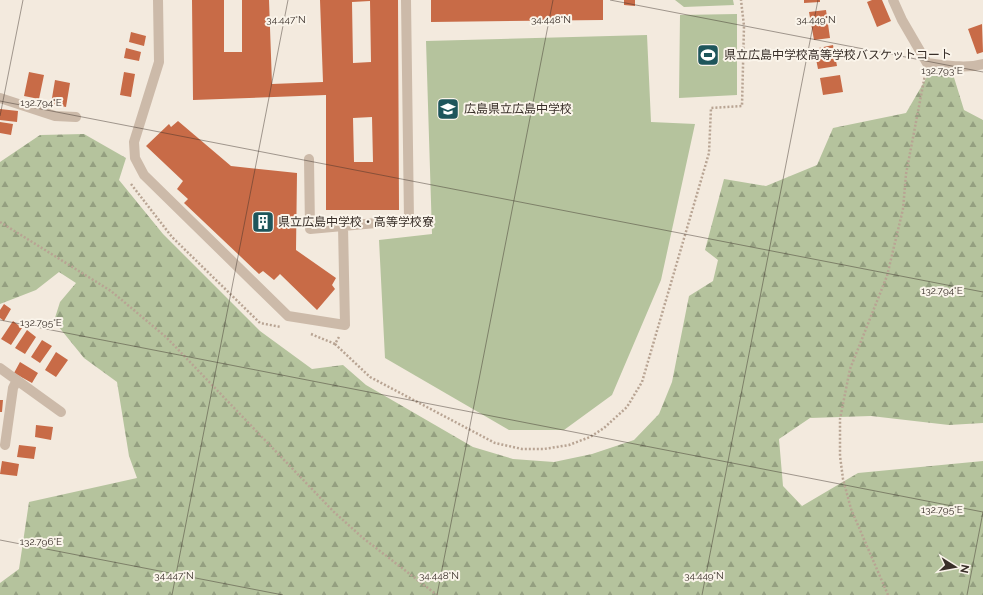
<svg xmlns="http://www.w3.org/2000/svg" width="983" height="595" viewBox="0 0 983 595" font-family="Raleway,'Noto Sans JP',sans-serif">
	<defs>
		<pattern id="forest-firs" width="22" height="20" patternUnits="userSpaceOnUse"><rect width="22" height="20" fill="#b5c39d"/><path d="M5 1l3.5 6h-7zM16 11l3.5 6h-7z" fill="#949f80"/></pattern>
	</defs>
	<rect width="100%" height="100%" fill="#f3eade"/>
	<path fill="url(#forest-firs)" d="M931 70 952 71 964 110 983 120V423L949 425 871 416 810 418 779 439 783 486 802 506 858 473 983 461V595H0V583L19 569 29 502 137 478 129 456 117 382 84 358 54 321 60 302 76 283 59 272 36 290 0 304V162L40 135 84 134 126 158 119 180 163 234 260 331 312 369 343 365 366 385 473 447 513 459 554 462 592 454 634 440 659 414 672 382 689 296 713 281 718 260 705 250 724 179 766 186 817 165 833 128 906 113Z"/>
	<path fill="#b5c39d" d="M675 0H733L734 5 684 7Z
		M737 14V95L679 98 680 15Z
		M647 35 651 122 695 124 661 280 612 395 564 430H509L385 358 379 240 432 234 426 41Z"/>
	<path fill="#c86b47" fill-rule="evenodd" d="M192 0H224V52H242V0H269L272 84 323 82 320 0H398L399 210H326V95L193 100ZM370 1 371 62 353 63 352 2ZM372 117 373 162H354L353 118Z
		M431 0H603V20L431 22Z
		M624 0H635V6L624 5Z
		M804 0H820V2L804 3Z
		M872 0H882L891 21 877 27 867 2Z
		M826 10 830 38 814 40 809 12Z
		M982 24 983 52 977 54 968 29Z
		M131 32 146 36 144 46 129 42Z
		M833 45 837 66 818 69 814 49Z
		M126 48 141 52 139 61 124 58Z
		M29 72 44 75 39 99 24 96Z
		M124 72 135 74 131 97 120 95Z
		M840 75 843 92 823 95 820 78Z
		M55 80 70 83 66 107 51 104Z
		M0 109 18 111 17 122 0 120Z
		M178 121 231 166 297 173 296 250 336 278 332 285 335 289 317 310 280 274 274 280 263 271 259 274 184 203 188 199 177 189 183 181 146 146 169 124 171 127Z
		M0 122 13 124 11 135 0 133Z
		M4 304 11 309 4 321 0 318V310Z
		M13 321 22 328 11 345 1 339Z
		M27 330 36 337 25 354 15 348Z
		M42 340 52 346 40 363 31 357Z
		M56 352 68 360 56 377 45 370Z
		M20 362 38 373 32 383 14 373Z
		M0 400H3L2 412H0Z
		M36 425 53 427 51 440 35 437Z
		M19 445 36 447 34 459 17 457Z
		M2 461 19 464 17 476 0 474Z"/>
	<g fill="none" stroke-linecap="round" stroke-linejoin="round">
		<path stroke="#b8a493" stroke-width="2.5" stroke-dasharray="2 2" stroke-linecap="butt" d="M131 184 172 237 260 323 281 327
			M0 222 111 291 166 337 334 512 363 538 437 595
			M311 334 335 344
			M339 337 335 344 370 377 495 443 522 449H544L569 445 590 437 604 428 627 407 642 382 709 153 711 108 742 106 744 26 741 0
			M888 595 851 509 843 479 840 456V419L850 369 887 276 903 209 906 174 925 75"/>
		<path stroke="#ccbaa9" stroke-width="10" d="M158 0 159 62 134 142 135 158 144 175 288 316 345 325 343 226
			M893 0 902 20 927 63C945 65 965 69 983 64
			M0 98 55 116 76 117
			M309 159 310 229 409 220 406 0
			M0 368 61 412
			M5 445 13 388 17 380"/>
	</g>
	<path fill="none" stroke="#392f29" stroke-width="1" stroke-opacity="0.45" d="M610 0 983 72M0 101 983 292M0 116 23 0M0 320 983 512M0 540 283 595M172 595 288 0M437 595 553 0M702 595 818 0M967 595 983 512"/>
	<defs>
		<g id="stadium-square" transform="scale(1.15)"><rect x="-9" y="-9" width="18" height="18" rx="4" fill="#1e555b" stroke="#faf4ea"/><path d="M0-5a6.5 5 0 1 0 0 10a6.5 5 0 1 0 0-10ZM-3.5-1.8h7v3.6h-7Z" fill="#fff"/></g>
		<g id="school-square" transform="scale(1.15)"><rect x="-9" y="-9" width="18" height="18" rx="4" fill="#1e555b" stroke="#faf4ea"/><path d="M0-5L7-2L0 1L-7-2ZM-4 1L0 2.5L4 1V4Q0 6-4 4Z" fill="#fff"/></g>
		<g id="building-square" transform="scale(1.15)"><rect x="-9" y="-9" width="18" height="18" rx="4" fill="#1e555b" stroke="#faf4ea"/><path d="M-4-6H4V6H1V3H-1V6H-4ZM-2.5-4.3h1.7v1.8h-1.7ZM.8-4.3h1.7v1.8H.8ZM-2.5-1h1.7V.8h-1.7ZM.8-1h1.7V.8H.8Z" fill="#fff"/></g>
	</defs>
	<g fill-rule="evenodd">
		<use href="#stadium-square" x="708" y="55"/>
		<use href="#school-square" x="448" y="109"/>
		<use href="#building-square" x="263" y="222"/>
	</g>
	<g text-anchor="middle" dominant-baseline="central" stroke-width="4" stroke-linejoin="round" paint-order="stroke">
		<g font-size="12" fill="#392f29" stroke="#faf4ea" text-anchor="start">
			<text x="724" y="55">県立広島中学校高等学校バスケットコート</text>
			<text x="464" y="109">広島県立広島中学校</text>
			<text x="278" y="222">県立広島中学校・高等学校寮</text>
		</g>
	</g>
	<g font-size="10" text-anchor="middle" fill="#392f29" stroke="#faf4ea" stroke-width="4" stroke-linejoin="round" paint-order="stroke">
		<text x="286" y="23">34.447°N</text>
		<text x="551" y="23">34.448°N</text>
		<text x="816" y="23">34.449°N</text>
		<text x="942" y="74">132.793°E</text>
		<text x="41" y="106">132.794°E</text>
		<text x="942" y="294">132.794°E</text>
		<text x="41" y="326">132.795°E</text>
		<text x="942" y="513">132.795°E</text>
		<text x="41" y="545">132.796°E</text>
		<text x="174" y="579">34.447°N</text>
		<text x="439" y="579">34.448°N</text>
		<text x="704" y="579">34.449°N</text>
	</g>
	<g transform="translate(955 567) rotate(101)" stroke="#faf4ea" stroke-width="3" paint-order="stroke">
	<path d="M0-3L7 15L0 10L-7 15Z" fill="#392f29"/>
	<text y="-6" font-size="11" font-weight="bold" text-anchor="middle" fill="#392f29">N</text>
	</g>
</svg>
